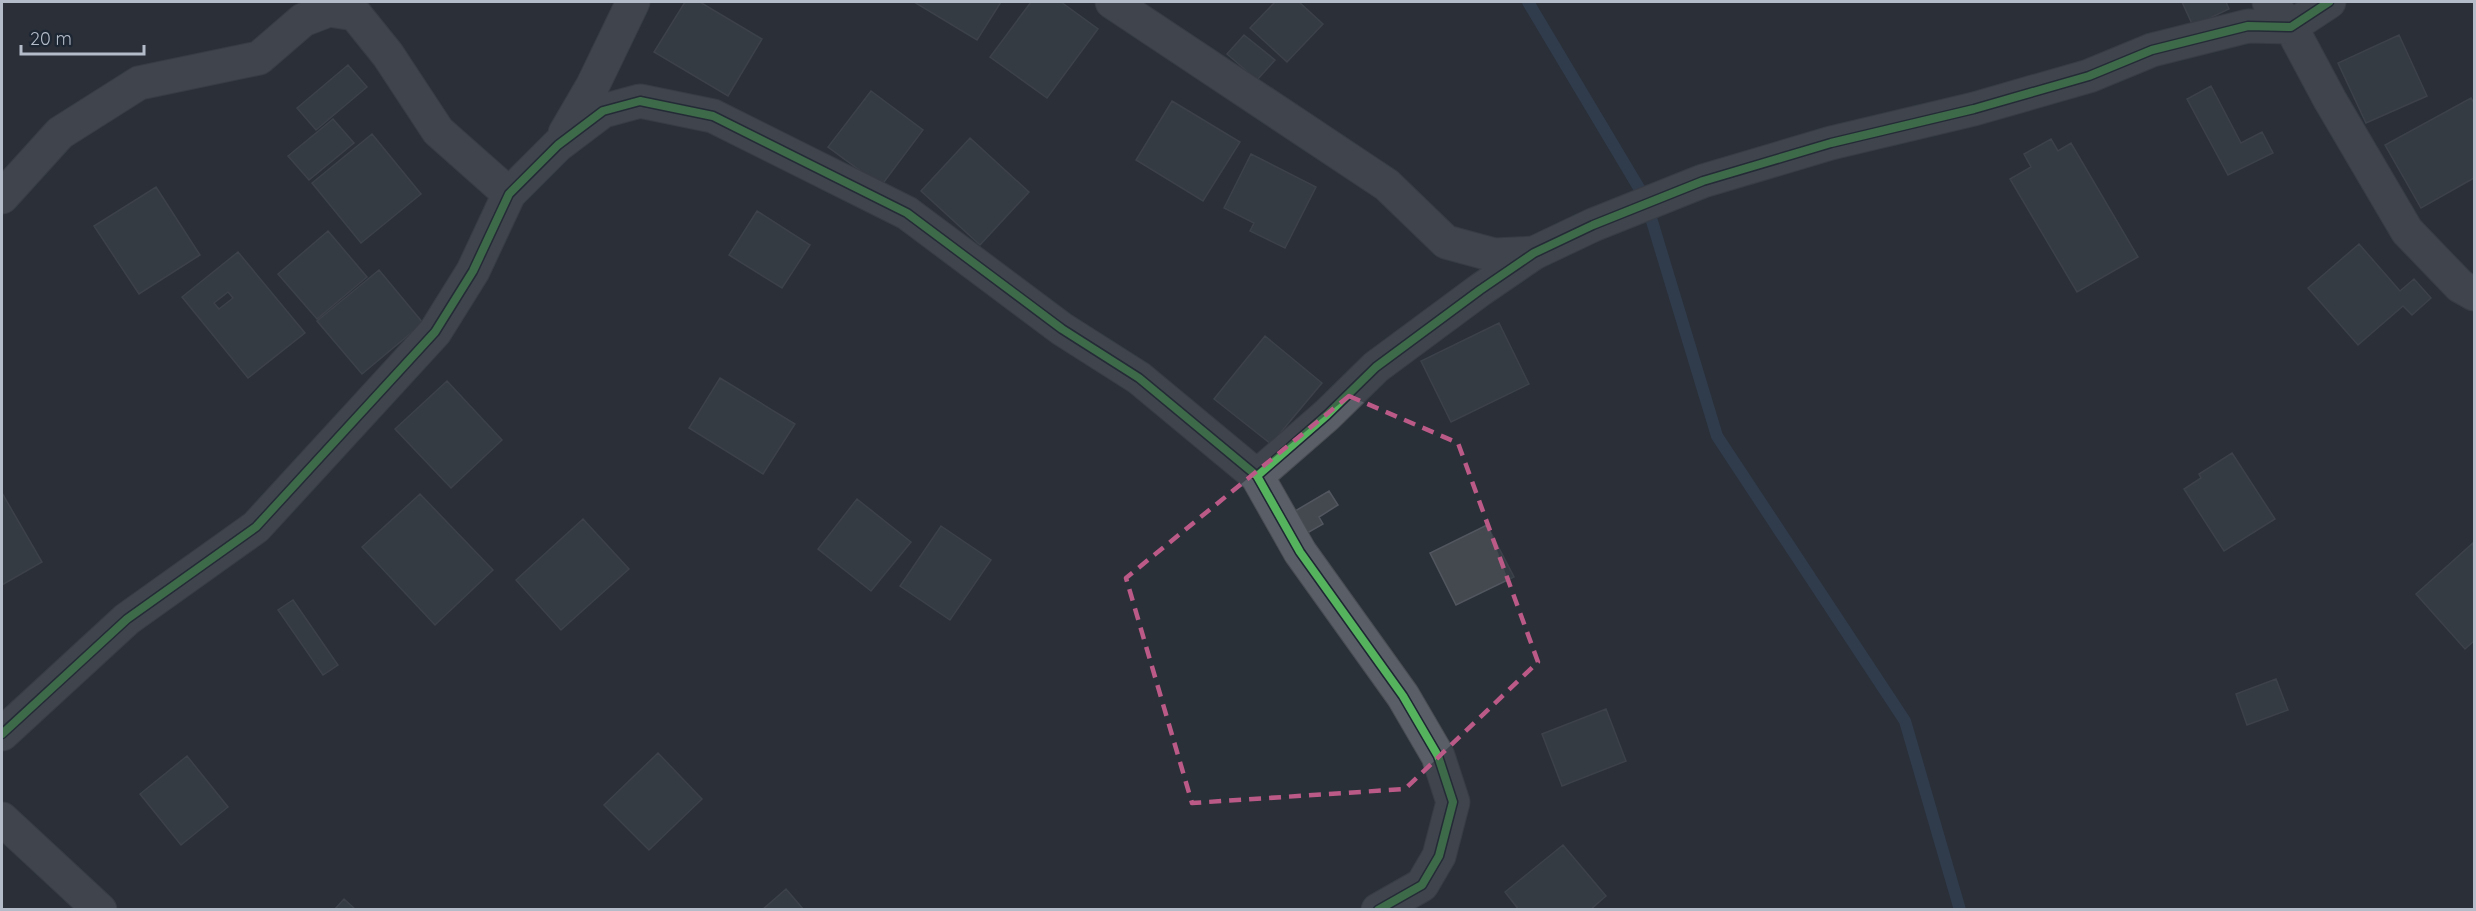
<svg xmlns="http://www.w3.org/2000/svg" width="2476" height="911" viewBox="0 0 2476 911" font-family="Quicksand,sans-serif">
	<rect width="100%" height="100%" fill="#2a3038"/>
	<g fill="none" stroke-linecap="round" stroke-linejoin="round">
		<path stroke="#384963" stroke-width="12" d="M1528 2 1645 198 1717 436 1905 721 1960 910"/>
	</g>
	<path fill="#444950" stroke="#52575f" stroke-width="1.5" fill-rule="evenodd" d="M685 2H700L762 39 728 96 654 52Z
		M914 2H1001L977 40Z
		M1031 2H1061L1098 29 1047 98 990 57Z
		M1275 2H1299L1323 24 1287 62 1250 28Z
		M2182 2H2226L2229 9 2193 26Z
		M1244 35 1275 60 1257 80 1227 54Z
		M2399 35 2427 96 2366 123 2338 63Z
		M348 65 367 87 316 130 297 108Z
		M2211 86 2241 143 2262 132 2273 153 2228 175 2187 99Z
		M871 91 923 130 881 186 828 147Z
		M2471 98 2474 103V178L2421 208 2385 145Z
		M1172 101 1240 142 1203 201 1136 160Z
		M333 119 354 143 309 180 288 156Z
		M372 134 421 194 361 243 312 183Z
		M970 138 1029 192 980 245 921 191Z
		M2051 139 2058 151 2071 143 2138 257 2077 292 2010 179 2031 167 2024 154Z
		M1251 154 1316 187 1285 248 1250 231 1254 223 1224 208Z
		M156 187 200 255 139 294 94 226Z
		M757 211 810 245 782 288 729 255Z
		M328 231 367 277 317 319 278 274Z
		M2359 244 2400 291 2414 279 2431 298 2412 315 2403 306 2358 345 2308 288Z
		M238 252 305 333 248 378 182 297ZM228 292 233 298 219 309 214 303Z
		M379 270 423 323 362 374 317 321Z
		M1499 323 1529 384 1451 422 1421 361Z
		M1265 336 1322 383 1271 444 1214 399Z
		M720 378 795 424 763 474 689 428Z
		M447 381 502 440 451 488 395 429Z
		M2232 453 2275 519 2224 551 2184 489 2201 478 2199 474Z
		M1329 491 1338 505 1319 517 1323 524 1302 536 1290 514Z
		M2 493 42 562 2 585Z
		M420 494 493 570 435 625 362 547Z
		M857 499 911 542 871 591 818 549Z
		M583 519 629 569 561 630 516 580Z
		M1487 525 1514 577 1456 605 1430 553Z
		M941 526 991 560 950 620 900 586Z
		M2473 543 2474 641 2465 649 2416 594Z
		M293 600 338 665 323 675 278 610Z
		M2276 679 2288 710 2247 725 2236 694Z
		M1606 709 1626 761 1562 786 1542 734Z
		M658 753 702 799 649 850 604 805Z
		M187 756 228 807 181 845 140 794Z
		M1563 845 1606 896 1590 910H1519L1505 892Z
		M786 889 804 910H762Z
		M344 899 356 910H334Z"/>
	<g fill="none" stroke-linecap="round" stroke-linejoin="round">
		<g stroke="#484c53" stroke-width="35">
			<path id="minor" d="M1112 2 1387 185 1446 242 1494 255 1534 253
				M2269 2 2291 27 2330 100 2407 231 2460 286 2474 294
				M565 133 593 85 633 2
				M2 197 60 133 139 83 259 58 303 20 329 10 355 14 388 55 438 131 509 194
				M1257 476 1327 415 1376 367 1480 290 1534 253 1593 225 1703 181 1831 143 1974 109 2089 76 2152 50 2248 26 2291 27 2329 2
				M2 734 127 619 256 527 435 332 473 271 509 194 558 145 603 111 640 101 713 116 907 213 1062 329 1139 378 1257 476 1300 552 1403 696 1438 756 1453 802 1439 856 1422 885 1378 910
				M2 819 100 910"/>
		</g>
		<use href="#minor" stroke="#5a5e66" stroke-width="33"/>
		<g stroke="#1d2633" stroke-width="11">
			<path id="cycleway" d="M1257 476 1327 415 1376 367 1480 290 1534 253 1593 225 1703 181 1831 143 1974 109 2089 76 2152 50 2248 26 2291 27 2329 2
				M2 734 127 619 256 527 435 332 473 271 509 194 558 145 603 111 640 101 713 116 907 213 1062 329 1139 378 1257 476 1300 552 1403 696 1438 756 1453 802 1439 856 1422 885 1378 910"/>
		</g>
		<use href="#cycleway" stroke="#56b35d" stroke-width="8"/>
	</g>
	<path d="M0 0H2476V911H0ZM1349 396 1458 443 1538 662 1405 789 1192 803 1126 578Z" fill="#2a3038" fill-opacity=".55" fill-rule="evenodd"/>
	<path fill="none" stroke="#bc5a87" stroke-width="4.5" stroke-dasharray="12 8" stroke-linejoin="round" d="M1349 396 1458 443 1538 662 1405 789 1192 803 1126 578Z"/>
	<rect width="2476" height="911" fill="none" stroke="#b4bcc9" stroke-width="6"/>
	<path d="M21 45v9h123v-9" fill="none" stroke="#b4bcc9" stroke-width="3"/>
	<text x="30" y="45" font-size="18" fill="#b4bcc9" stroke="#1d2633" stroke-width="4.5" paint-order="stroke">20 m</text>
</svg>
